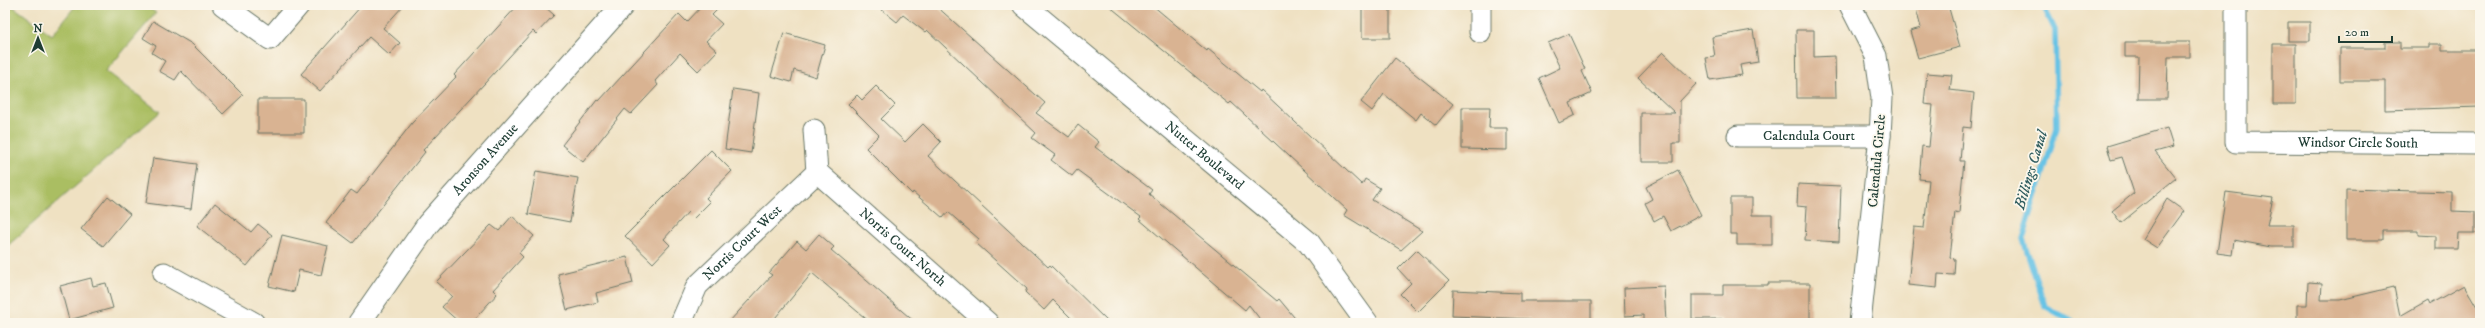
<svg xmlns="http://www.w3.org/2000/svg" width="2485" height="328" viewBox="0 0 2485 328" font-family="'IM FELL DW Pica',serif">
	<rect width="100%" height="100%" fill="#fbf7ec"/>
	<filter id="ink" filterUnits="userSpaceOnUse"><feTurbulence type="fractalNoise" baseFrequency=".025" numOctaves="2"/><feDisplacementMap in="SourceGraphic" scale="8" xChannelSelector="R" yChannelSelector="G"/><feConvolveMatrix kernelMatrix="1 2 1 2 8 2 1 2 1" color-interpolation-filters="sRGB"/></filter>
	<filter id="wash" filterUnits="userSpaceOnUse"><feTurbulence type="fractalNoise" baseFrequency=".012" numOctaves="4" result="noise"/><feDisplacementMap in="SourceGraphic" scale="16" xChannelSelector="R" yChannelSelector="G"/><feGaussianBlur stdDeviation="0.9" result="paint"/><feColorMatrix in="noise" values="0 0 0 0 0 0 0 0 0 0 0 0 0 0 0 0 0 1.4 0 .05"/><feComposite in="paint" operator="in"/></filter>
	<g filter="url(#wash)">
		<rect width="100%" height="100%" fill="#efe1c2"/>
		<path fill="#aabe62" stroke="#647e4b" d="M5 5H11L52 35 76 5H145L156 13 106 71 160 112 5 248Z"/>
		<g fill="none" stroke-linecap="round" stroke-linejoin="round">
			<path stroke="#67c3e5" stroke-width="5.5" d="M2043 5 2055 30 2057 128 2023 239 2045 306 2075 323"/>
		</g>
		<g id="blocks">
			<path fill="#d9b392" d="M362 5H404L383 28 400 43 389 55 369 37 320 91 301 74Z
				M518 5H543L554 15 536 34 533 31 423 150 425 152 353 243 326 223 351 190 357 194 412 123 456 77 454 75Z
				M703 5H722L712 15 722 24 706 41 717 51 698 71 680 53 655 81 658 85 631 114 625 109 583 162 562 145 597 100 599 101 679 14 687 22Z
				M876 5H935L1045 103 1036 113 1069 137 1078 125 1099 142 1095 147 1152 190 1149 194 1277 301 1279 299 1299 323H1263L1249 305 1245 310 1139 219 1141 217 1077 170 1072 176 1051 160 1055 155 1032 138 1036 133 927 30 925 32 903 15 897 22Z
				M1108 5H1152L1207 51 1208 49 1260 92 1261 90 1362 185 1365 179 1380 188 1372 200 1422 231 1401 250 1344 215 1347 210 1231 102 1229 104Z
				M1362 5H1390V38H1362Z
				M1915 5H1948L1960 47 1918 58 1910 31 1921 28Z
				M153 21 192 44 243 95 223 114 181 71 175 80 159 71 165 61 152 53 156 46 143 38Z
				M2288 22H2310V41H2288Z
				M1753 30 1758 62 1740 65 1742 75 1710 80 1706 58 1715 57 1712 37Z
				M1796 30H1814V57L1835 56 1836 98H1797Z
				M784 33 825 45 816 77 794 70 791 82 771 76Z
				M1569 34 1585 69 1582 71 1592 93 1570 103 1575 115 1559 123 1539 78 1560 68 1548 43Z
				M2125 42H2190V57H2168L2167 99H2138L2139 57H2125Z
				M2385 42H2400V48H2429V44H2442V50H2480V107L2385 110V81H2340V48H2385Z
				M2273 44H2296V104H2273Z
				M1663 52 1696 84 1680 101V143H1673V162H1641V113H1675L1638 78Z
				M1395 58 1453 104 1436 125 1421 113 1416 120 1384 94 1372 111 1361 102Z
				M1927 73 1952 75 1950 90 1974 93 1971 128 1963 127 1960 161H1964L1959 213 1955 212 1950 258 1955 259 1954 275 1938 274 1937 288 1908 285 1914 227 1924 228 1929 180 1919 179 1922 146 1929 147 1933 105 1924 104Z
				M876 86 895 105 881 119 905 142 923 124 941 142 928 156 1048 267 1050 265 1109 323H1076L1053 300 1044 310 1025 292 1027 289 976 243 979 239 948 212 943 218 913 192 912 194 866 148 879 135 848 104 857 95 862 100Z
				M733 89 759 93 751 153 725 149Z
				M258 99H304V133H258Z
				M1462 107H1490L1489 128H1507V150L1462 149Z
				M2167 128 2173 147 2155 152 2176 178 2121 223 2112 211 2134 193 2122 157 2111 160 2107 146Z
				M711 150 732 171 706 198 710 202 694 218 688 212 664 239 670 245 653 263 625 236Z
				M153 158 197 164 191 209 146 203Z
				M1678 170 1701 215 1671 231 1663 216 1654 221 1645 203 1652 199 1646 187Z
				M536 171 578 178 570 222 528 214Z
				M1798 184 1841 186 1839 242 1805 240 1807 207 1797 206Z
				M2346 189 2452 192V211L2475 212V233H2458L2457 249H2436V236L2418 235V231H2383V240H2346Z
				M2226 192 2273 198 2267 225H2294V247H2271L2234 240 2232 255 2217 253Z
				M108 196 130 214 103 246 81 229Z
				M1730 198H1752V215H1772V245H1737V234H1730Z
				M2167 199 2184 211 2157 248 2143 239Z
				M215 203 251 232 258 224 272 235 247 266 197 226Z
				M512 216 534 236 519 253 523 257 493 290 497 294 471 323H460L442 307 452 296 436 282 491 225 499 231Z
				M819 234 834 247 831 250 916 323H871L812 273 771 323H728L772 275 769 273 797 241 806 249Z
				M282 235 328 246 321 275 299 270 294 292 269 286Z
				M1417 250 1449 281 1418 312 1400 294 1411 283 1398 269Z
				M627 257 633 283 596 293 598 302 567 310 558 274Z
				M91 278 93 286 106 283 113 308 69 320 60 286Z
				M2308 282 2322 283 2321 300H2340L2394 287 2400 316 2428 300 2430 304 2464 285 2480 312V323H2297V305H2307Z
				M1768 283H1810V323H1722V319H1692V295H1723V285H1768Z
				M1664 286 1666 323H1644V315L1625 316 1624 288Z
				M1453 290 1520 293V301H1591V323H1530V319L1452 316Z"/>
		</g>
	</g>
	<g filter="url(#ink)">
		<use href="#blocks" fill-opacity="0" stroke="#687666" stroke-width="1"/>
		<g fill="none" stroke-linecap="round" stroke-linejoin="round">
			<g stroke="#687666" stroke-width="23">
				<g id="minor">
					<path d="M223 5 270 39 299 5"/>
					<path d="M1480 5V32"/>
					<path d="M1850 5 1876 56 1882 98 1880 136 1860 323"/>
					<path id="s1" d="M2236 5V142L2480 144"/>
					<path d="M814 130 817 172"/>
					<path id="s2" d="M1738 136H1880"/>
					<path id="s3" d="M817 172 988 323"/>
					<path d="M164 273 254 323"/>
					<path id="s4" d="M681 323 697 286 817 172"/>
				</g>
			</g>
			<g stroke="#687666" stroke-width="24">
				<g id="tertiary">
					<path id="s5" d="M1024 5 1309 243 1367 323"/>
					<path id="s6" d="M359 323 428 224 623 5"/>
				</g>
			</g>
			<use href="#minor" stroke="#fff" stroke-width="21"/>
			<use href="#tertiary" stroke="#fff" stroke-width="22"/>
		</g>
	</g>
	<g text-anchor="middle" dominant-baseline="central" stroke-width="3.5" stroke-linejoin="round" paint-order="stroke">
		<g font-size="14" fill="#1f3d34" stroke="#fbf7ec">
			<text stroke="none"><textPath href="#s2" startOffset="71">Calendula Court</textPath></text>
			<text stroke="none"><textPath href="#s1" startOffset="259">Windsor Circle South</textPath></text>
			<text stroke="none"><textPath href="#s5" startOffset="235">Nutter Boulevard</textPath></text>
			<text stroke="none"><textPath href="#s6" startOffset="207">Aronson Avenue</textPath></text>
			<text transform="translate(1877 161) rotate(-85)">Calendula Circle</text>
			<text stroke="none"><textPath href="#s4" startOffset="103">Norris Court West</textPath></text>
			<text stroke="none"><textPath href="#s3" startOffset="114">Norris Court North</textPath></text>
		</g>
		<g font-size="15" font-style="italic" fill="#315e60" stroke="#fbf7ec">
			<text transform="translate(2031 170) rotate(-73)">Billings Canal</text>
		</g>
	</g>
	<rect width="2485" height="328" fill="none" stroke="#fbf7ec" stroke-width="20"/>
	<g transform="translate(38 38)" stroke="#fbf7ec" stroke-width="3" paint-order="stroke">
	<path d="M0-3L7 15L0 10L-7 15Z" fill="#1f3d34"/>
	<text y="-6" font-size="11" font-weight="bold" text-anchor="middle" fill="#1f3d34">N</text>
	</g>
	<path d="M2339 36v6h53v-6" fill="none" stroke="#1f3d34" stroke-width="2"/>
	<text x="2345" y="36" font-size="12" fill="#1f3d34" stroke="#fbf7ec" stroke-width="3" paint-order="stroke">20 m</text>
</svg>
